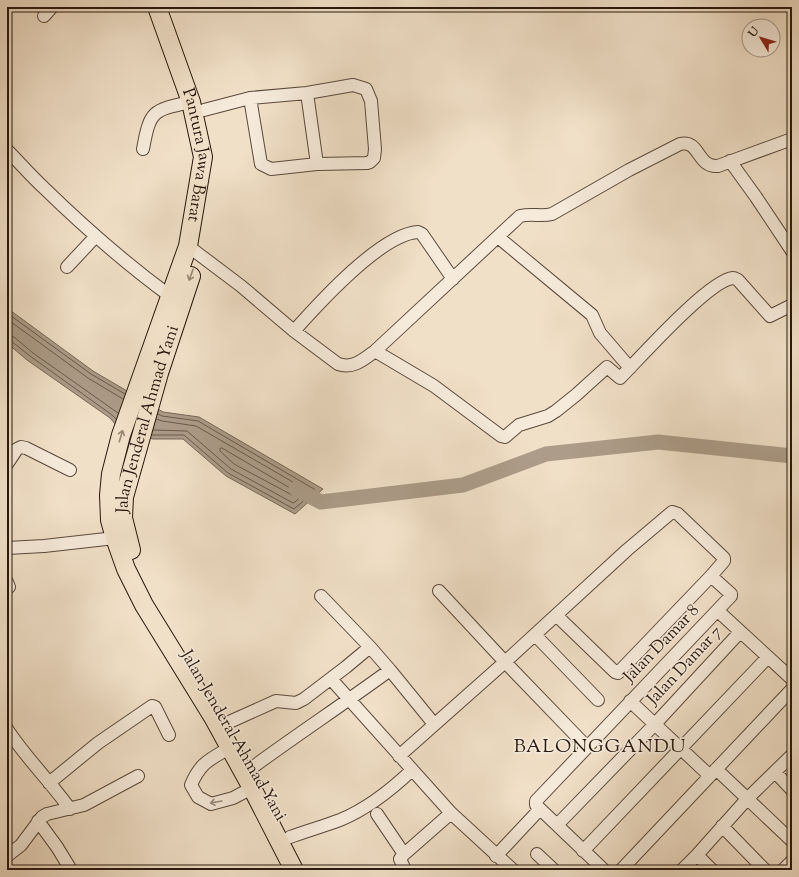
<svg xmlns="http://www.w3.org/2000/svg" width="799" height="877" viewBox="0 0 799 877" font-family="'Sorts Mill Goudy',serif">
	<rect width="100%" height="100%" fill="#f1e0c8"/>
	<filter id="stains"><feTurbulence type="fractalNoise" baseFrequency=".005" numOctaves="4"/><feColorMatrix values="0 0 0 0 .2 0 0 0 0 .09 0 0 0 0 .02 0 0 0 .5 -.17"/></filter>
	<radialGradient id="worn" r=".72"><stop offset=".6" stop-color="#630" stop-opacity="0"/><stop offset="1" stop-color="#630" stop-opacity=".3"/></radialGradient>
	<path fill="#ac9c89" stroke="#776758" d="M7 308 93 371 163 412 199 417 323 489 295 514 226 476 183 439H153L122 432 110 418 27 360 7 343Z"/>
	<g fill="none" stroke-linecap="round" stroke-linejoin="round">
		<path stroke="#6a5a4c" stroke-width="1" d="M7 313 91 374 125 394
			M7 319 88 378 123 399
			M7 335 14 337 33 353 118 413
			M7 340 11 341 30 356 112 415 116 419
			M153 430 187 431 231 469 293 503 295 502 306 492 305 489 196 426 162 421 156 419
			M152 435H184L228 473 294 509 315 491 314 489 198 421 162 416 158 414
			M222 448 295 491 296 493 292 495 234 464 220 451V449Z"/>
		<path stroke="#ac9c89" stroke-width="15" d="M296 489 321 502 463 485 546 454 658 442 792 456"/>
		<g stroke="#5a4a3c" stroke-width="14">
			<path id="minor" d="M44 16 52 7
				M307 93 317 164
				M204 110 250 98 307 93 353 85 366 89 371 101 375 149 374 158 370 162 367 163 317 164 271 169 261 164 250 98
				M143 149C150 110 153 110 191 102
				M7 150C19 162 30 175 43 187 83 226 125 263 170 296
				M730 161 756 197 792 251
				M498 237 592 315 600 333 630 368
				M188 246 241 286 294 331 338 364C353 369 363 360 375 351L520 216C532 213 541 217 552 214L629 170 680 144C700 139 697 168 718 166L792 139
				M67 267 96 236
				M294 331C319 303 381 234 418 232L422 234 453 279
				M375 351 434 386 501 436 505 437 519 425 548 416 556 411 576 395 607 367 620 378C639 359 709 280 733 278 735 278 736 279 738 280L770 316 792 305
				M7 464 17 449 21 447 26 448 70 470
				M7 548 44 546 115 538
				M7 582 9 587
				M439 591 505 662 587 747
				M321 596 370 647
				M718 611 792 679
				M535 635 598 700
				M331 679 451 813 513 870
				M630 701 710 776
				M227 723 276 701 296 703 304 699 346 667 370 647 390 670 434 724
				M7 729C26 758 50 781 70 809
				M229 748C209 760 200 763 191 785L198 797 211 804 233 798 252 788
				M399 756 505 662 627 550 672 512 678 514 724 558V561L711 576 618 673 615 672 556 615
				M253 767C298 734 345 703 390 670
				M716 769 792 841
				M775 772 792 790
				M49 783 98 743 152 706 155 707 169 735
				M377 814 404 854
				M38 821 57 847 71 870
				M557 825 655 724 740 632
				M722 826 765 870
				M290 837C307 831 324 826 340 820 367 809 391 790 412 770
				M583 851 768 657
				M537 854 554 870
				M697 855 747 799 792 755
				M7 856 21 845 42 817 47 814 84 805 138 776
				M496 856 540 809
				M405 870 400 859 402 856 451 813
				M604 870 536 805V801L731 596V594L711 576
				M621 870 792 689
				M682 870 697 855 712 870
				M783 870 792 861"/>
		</g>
		<g stroke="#27180e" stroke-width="20">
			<g id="highway">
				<path id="s1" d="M157 7 191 102 203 157 188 246 121 435 111 474 109 495 110 520 115 538 126 569 144 605 213 717 252 788 294 870"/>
				<path id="s2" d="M131 550 123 518 124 497 159 373 191 276"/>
			</g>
		</g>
		<use href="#minor" stroke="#f6ebdb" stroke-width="12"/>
		<use href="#highway" stroke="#f1e0c8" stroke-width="18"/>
	</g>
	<defs><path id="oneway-shaft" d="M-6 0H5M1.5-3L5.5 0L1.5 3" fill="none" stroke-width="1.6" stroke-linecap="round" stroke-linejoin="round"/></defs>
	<g stroke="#968674">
		<use href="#oneway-shaft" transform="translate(191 275) rotate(110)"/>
		<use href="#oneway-shaft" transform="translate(121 436) rotate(-73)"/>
	</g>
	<use stroke="#998c7f" href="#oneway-shaft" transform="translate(216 802) rotate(170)"/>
	<g text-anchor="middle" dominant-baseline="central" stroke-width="3.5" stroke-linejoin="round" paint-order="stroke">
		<g font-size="17" fill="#27180e" stroke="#f6ebdb">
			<text stroke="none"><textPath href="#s1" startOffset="155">Pantura Jawa Barat</textPath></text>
			<text stroke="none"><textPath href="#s2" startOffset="135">Jalan Jenderal Ahmad Yani</textPath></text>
			<text transform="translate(662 644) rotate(-46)">Jalan Damar 8</text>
			<text transform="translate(685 666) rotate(-47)">Jalan Damar 7</text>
			<text transform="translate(233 736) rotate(60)">Jalan Jenderal Ahmad Yani</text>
		</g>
		<g font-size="19" letter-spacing="1" fill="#27180e" stroke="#f6ebdb">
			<text x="600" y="747">BALONGGANDU</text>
		</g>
	</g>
	<rect width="799" height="877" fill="none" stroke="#f1e0c8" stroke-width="24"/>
	<rect x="8" y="8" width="783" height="861" fill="none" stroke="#27180e" stroke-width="2"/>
	<rect x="12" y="12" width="775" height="853" fill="none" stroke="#27180e"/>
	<g transform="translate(761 38) rotate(308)"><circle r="19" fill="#f6ebdb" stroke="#a39789"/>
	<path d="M0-3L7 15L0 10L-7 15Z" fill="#8f2418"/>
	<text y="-6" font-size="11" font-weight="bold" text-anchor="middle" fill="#27180e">U</text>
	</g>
	<rect width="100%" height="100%" filter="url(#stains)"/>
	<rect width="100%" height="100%" fill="url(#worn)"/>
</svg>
